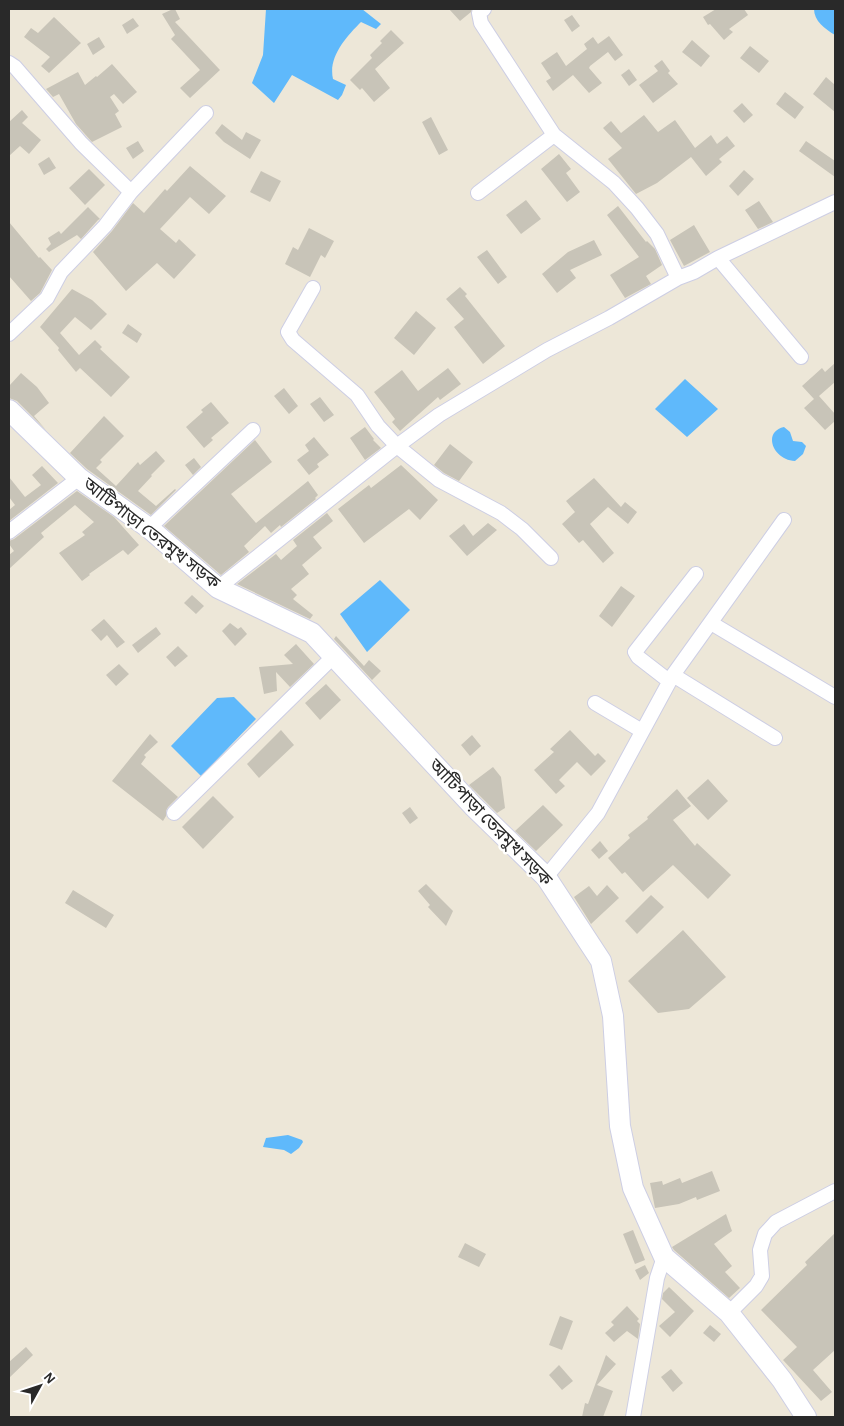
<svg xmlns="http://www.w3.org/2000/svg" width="844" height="1426" viewBox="0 0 844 1426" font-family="'Alegreya Sans','Noto Sans Bengali',sans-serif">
	<rect width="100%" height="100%" fill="#ede7d8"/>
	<path fill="#5fb9fb" d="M266 9H362L381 24 376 29 361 22C346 37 328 57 333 79L346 85 342 95 338 100 292 75 274 103 252 83 263 55Z
		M814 9H835V35C825 29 814 21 814 9Z
		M685 379 718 409 687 437 655 409Z
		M784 427 790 432 793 441 802 442 806 446 803 454 795 461C773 460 762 432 784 427Z
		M380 580 410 610 367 652 340 614Z
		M234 697 256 719 201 776 171 746 217 698Z
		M288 1135 302 1140 303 1142 299 1148 291 1154 284 1150 263 1147 266 1138Z"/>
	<path fill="#c8c4b8" d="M173 9H175L180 19 175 22 220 70 190 98 180 88 200 70 171 39 175 35 162 14Z
		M449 9H472L471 12 460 21Z
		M716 9H744L748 15 729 29 733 32 724 40 710 24 708 25 703 17Z
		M572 15 580 26 572 32 564 20Z
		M54 17 81 43 49 73 41 66 50 57 24 37 31 28 38 33Z
		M133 18 139 26 127 34 122 25Z
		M391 30 404 43 375 69 390 88 374 102 362 88 360 90 350 80 372 58 370 55 382 43 380 41Z
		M609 36 623 55 615 61 608 52 590 66 589 68 602 83 589 93 573 75 553 91 546 81 551 78 541 63 557 52 566 66 587 49 584 44 593 37 598 44Z
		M99 37 105 47 93 55 87 44Z
		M692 40 710 56 701 67 682 52Z
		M750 46 769 61 759 73 740 58Z
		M662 60 670 71 668 73 678 84 653 103 639 85 658 71 654 66Z
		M112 64 137 92 123 104 114 94 110 97 119 111 115 114 122 127 92 142 76 124 59 94 53 97 46 89 78 72 85 85 96 76 97 77Z
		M629 69 637 80 629 86 621 75Z
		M826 77 835 85V112L813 94Z
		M785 92 804 107 795 119 776 104Z
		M742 103 753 115 744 123 733 111Z
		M22 110 28 117 22 123 41 140 29 154 20 146 9 156V122Z
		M644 115 658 132 675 120 695 148 711 135 717 144 727 136 735 146 719 159 722 162 706 176 691 157 657 183 636 194 608 159 622 148 603 128 611 121 621 133Z
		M431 117 448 150 439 155 422 122Z
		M222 124 242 140 246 132 261 140 250 159 224 142 215 133Z
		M138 141 144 151 133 159 126 148Z
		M806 141 835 161V177L799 151Z
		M559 154 571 169 566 173 580 192 567 202 541 169Z
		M49 157 56 168 44 175 38 164Z
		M190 166 226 196 209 214 190 197 160 229 176 243 179 239 196 255 174 279 157 263 126 291 93 252 112 231 133 203 144 213 165 189 167 191Z
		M89 169 105 185 85 205 69 188Z
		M744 170 754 179 738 196 729 186Z
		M261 171 281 181 270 202 250 192Z
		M526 200 541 219 521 234 506 215Z
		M759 201 773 222 758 229 745 210Z
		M618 206 646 242 647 241 655 249 662 265 646 276 651 284 625 298 610 275 639 257 607 215Z
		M88 207 100 219 98 220 81 239 77 235 49 252 46 249 51 244 48 238 59 231 61 234Z
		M9 222 39 258 40 257 52 270 40 293 31 301 9 276Z
		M694 225 710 252 684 266 670 240Z
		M309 228 334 241 325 258 321 255 310 277 285 264 293 247 298 250Z
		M594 240 602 255 570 270 576 278 557 293 542 274 568 252Z
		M487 250 507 277 498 284 477 257Z
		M460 287 467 294 465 296 505 346 483 364 454 327 464 319 446 299Z
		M72 289 92 300 107 314 91 330 75 317 60 333 79 355 95 340 102 347 100 349 130 377 111 397 80 368 76 372 58 350 59 348 40 327Z
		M416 311 436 328 414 355 394 338Z
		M128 324 142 334 137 343 122 333Z
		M835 363V382L819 396 835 414V421L825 430 804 408 814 399 802 386 822 368 825 372Z
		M448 368 461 384 440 400 438 397 400 431 392 422 395 419 374 392 402 370 418 391Z
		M21 373 37 387 49 403 34 416 46 430 17 401 9 398V386Z
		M284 388 298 406 289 414 274 396Z
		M320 397 334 415 324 422 310 404Z
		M211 402 229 423 211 438 213 440 204 448 186 427 203 412 201 410Z
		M104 416 124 436 100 460 102 462 96 468 116 486 138 462 140 465 156 451 165 461 151 475 152 476 138 491 156 506 175 489 176 490 151 515 87 469 70 453Z
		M365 427 374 439 373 440 381 448 365 460 350 438Z
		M314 437 329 455 317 464 319 467 309 475 297 460 309 451 305 445Z
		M255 440 272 462 231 494 256 523 308 481 318 495 315 498 316 499 281 527 280 525 271 533 265 526 244 546 249 552 221 575 164 526Z
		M450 444 473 462 459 481 444 473 434 465Z
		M194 458 201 467 193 475 185 465Z
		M401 465 438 500 420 520 409 509 364 543 338 509 369 485 371 488Z
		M42 466 58 483 9 521V510L15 505 9 497V477L25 497 41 485 32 475Z
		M594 478 621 507 625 502 637 512 628 524 608 507 590 524 614 553 603 563 583 540 579 543 562 524 575 512 566 501Z
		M77 491 114 517 139 545 128 555 123 550 89 574 90 575 82 581 59 553 85 535 82 532 94 522 75 505 41 533 44 537 9 569V555L14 551 9 544V541L14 539Z
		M327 513 333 521 313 537 322 548 302 565 309 574 291 589 297 595 293 599 313 615 310 619 237 584 276 554 281 560 297 546 293 540Z
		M488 523 497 530 467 556 449 536 464 524 473 536Z
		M621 586 635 596 612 627 599 616Z
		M192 595 204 606 196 614 184 603Z
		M104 619 125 642 117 648 107 635 101 641 91 630Z
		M230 623 238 629 241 627 247 634 235 646 222 631Z
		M156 627 161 634 138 653 132 645Z
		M336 636 364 666 369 660 381 671 372 680 334 639Z
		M296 644 314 664 290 687 276 672 277 691 264 694 259 667 293 664 284 655Z
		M178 646 188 656 175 667 166 657Z
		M119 664 129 674 116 686 106 675Z
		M326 684 341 700 320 720 305 703Z
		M281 730 294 745 259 778 247 764Z
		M570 730 595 756 598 753 606 761 591 776 577 762 559 780 565 786 556 794 534 770 554 752 550 749Z
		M150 734 158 742 144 755 146 757 141 764 178 797 168 807 166 811V816L163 821 112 781Z
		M472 735 481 746 470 756 461 745Z
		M493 767 501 777 505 808 497 813 469 785Z
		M708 779 728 801 708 820 687 798Z
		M677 789 691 806 673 820 695 846 697 843 731 875 708 899 673 865 643 892 625 872 622 874 608 858 630 838 628 835 648 819 647 817Z
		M213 796 234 817 203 849 182 827Z
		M543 805 563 825 536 851 515 831Z
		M410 807 418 818 410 824 402 813Z
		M600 841 608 851 599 859 591 850Z
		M426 884 453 911 446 926 428 907 430 905 418 891Z
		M607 885 619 898 591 924 574 897 589 886 597 896Z
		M73 890 114 915 106 928 65 903Z
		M651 895 664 907 637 934 625 921Z
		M683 930 726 977 689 1009 658 1013 628 981Z
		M712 1171 720 1191 697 1200 696 1197 679 1204 655 1208 650 1183 662 1181 663 1185 680 1178 682 1183Z
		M726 1214 732 1231 714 1244 732 1266 725 1272 740 1288 729 1298 674 1250 672 1247Z
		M633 1230 645 1260 635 1264 623 1234Z
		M835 1233V1350L813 1370 832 1392 821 1401 783 1360 797 1347 761 1310 807 1265 805 1262Z
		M465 1243 486 1254 479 1267 458 1257Z
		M645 1265 649 1273 640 1280 635 1270Z
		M669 1287 694 1311 670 1337 659 1326 675 1312 662 1299 663 1293Z
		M627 1306 639 1319 637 1321 640 1324 638 1339 627 1331 614 1342 605 1333 614 1325 611 1322Z
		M560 1316 573 1321 562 1350 549 1345Z
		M710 1325 721 1334 714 1342 703 1333Z
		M26 1347 33 1355 9 1378V1362Z
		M606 1355 616 1364 597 1385 613 1391 603 1417H582L585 1403 588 1404Z
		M559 1365 573 1381 562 1390 549 1375Z
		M671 1369 683 1383 673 1392 661 1377Z"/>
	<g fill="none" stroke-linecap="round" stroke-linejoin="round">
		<g stroke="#cdcee4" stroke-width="16">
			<path id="minor" d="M484 9 479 13 481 23 554 135 614 183 637 208 657 234 678 278
				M9 63 15 67 81 143 131 192
				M478 193 554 135
				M718 258 801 357
				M313 288 288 332 293 340 357 395 378 426 397 446 439 480 501 513 522 529 551 558
				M9 334 47 298 61 272 105 226 131 192 206 113
				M149 528 253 430
				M9 532 79 478
				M218 588 397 446 439 415 547 350 609 318 678 278 694 272 718 258 835 202
				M711 623 835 697
				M673 675 775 738
				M669 681 638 657 635 652 696 574
				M595 703 642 731
				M174 813 334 656
				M546 877 598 813 673 675 784 520
				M729 1313 756 1286 762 1276 760 1250 765 1234 776 1222 835 1191
				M633 1417 657 1278 664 1257"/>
		</g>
		<g stroke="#cdcee4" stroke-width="22">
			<path id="secondary" d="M9 410 79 478 149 528 218 588 312 633 473 806 546 877 601 961 613 1016 620 1126 633 1188 664 1257 729 1313 782 1380 806 1417"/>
		</g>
		<use href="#minor" stroke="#fff" stroke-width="14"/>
		<use href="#secondary" stroke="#fff" stroke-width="20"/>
	</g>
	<g text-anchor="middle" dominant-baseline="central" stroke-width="5" stroke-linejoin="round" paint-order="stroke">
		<g font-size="18" fill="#292929" stroke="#fff">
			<text transform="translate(151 534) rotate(38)">আটিপাড়া তেরমুখ সড়ক</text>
			<text transform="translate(490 823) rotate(46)">আটিপাড়া তেরমুখ সড়ক</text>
		</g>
	</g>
	<rect width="844" height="1426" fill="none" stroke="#292929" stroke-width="20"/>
	<g transform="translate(40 1386) rotate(50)" stroke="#ffffff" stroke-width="4" paint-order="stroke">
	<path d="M0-4L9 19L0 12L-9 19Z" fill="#292929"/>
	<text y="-8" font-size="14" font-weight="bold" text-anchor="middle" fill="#292929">N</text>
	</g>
</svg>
